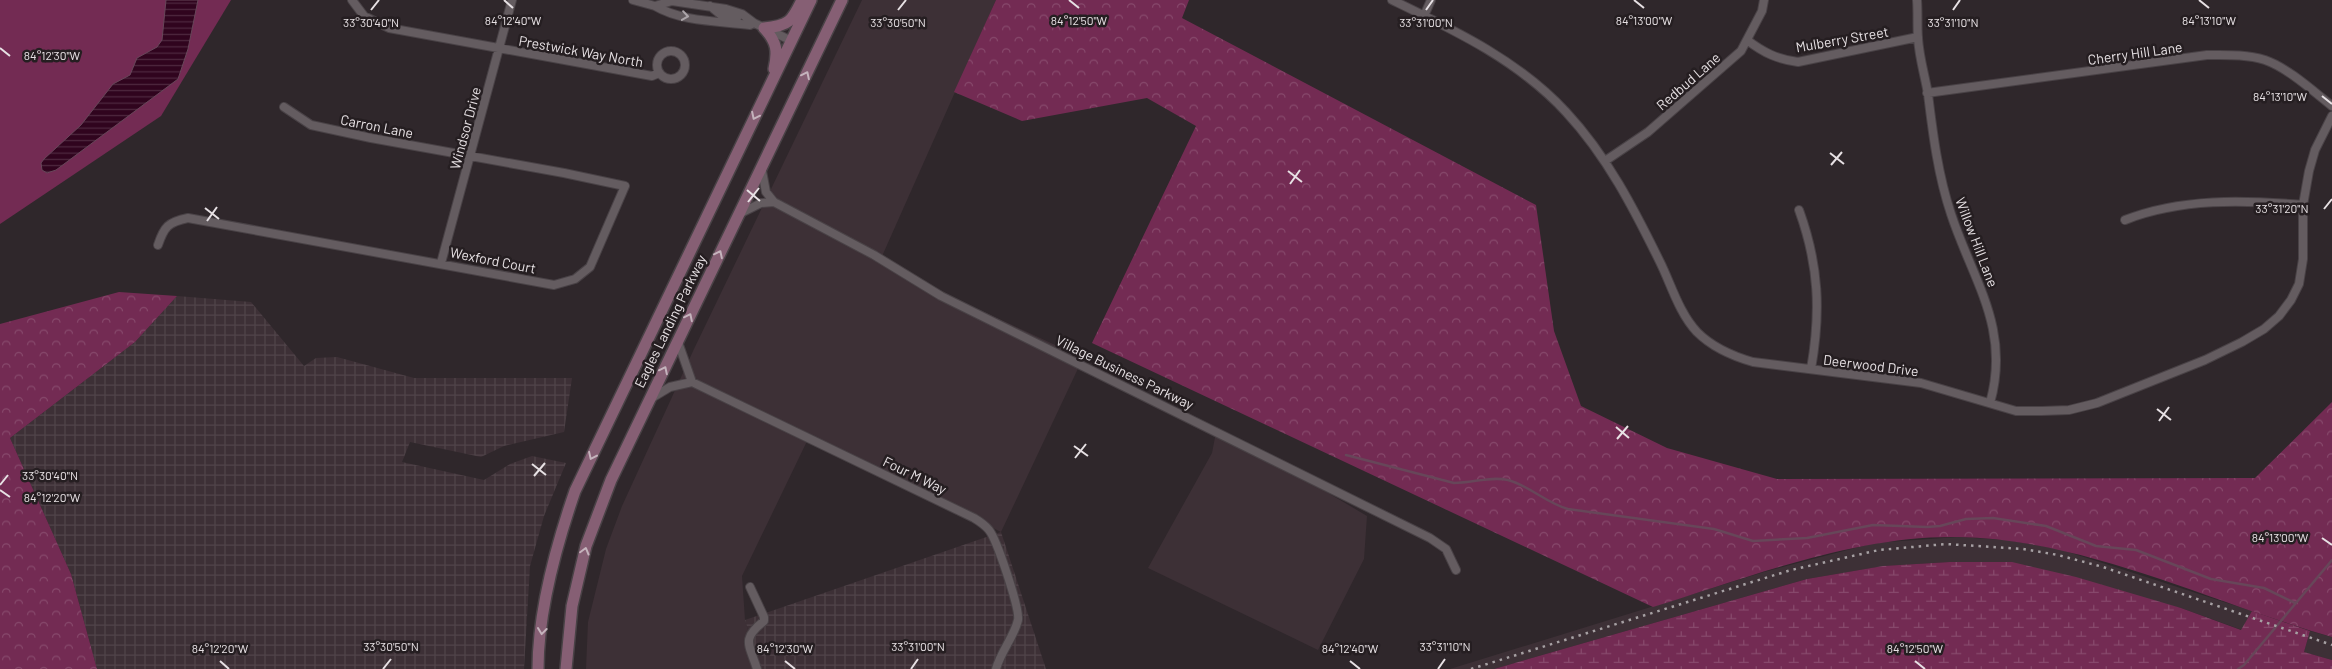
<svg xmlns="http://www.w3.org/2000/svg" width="2332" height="669" viewBox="0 0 2332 669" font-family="Barlow,sans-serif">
	<defs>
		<pattern id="industrial-grid" width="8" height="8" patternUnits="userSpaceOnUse" patternTransform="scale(1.25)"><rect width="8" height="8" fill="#3d3036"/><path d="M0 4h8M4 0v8" fill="none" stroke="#504449"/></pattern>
		<pattern id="forest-crowns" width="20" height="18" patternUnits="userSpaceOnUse" patternTransform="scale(1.25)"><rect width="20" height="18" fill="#732b53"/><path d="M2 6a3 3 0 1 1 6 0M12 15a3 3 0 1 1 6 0" fill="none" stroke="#87496c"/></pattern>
		<pattern id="wetland-marsh" width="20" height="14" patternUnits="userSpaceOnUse" patternTransform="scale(1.25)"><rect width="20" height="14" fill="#732b53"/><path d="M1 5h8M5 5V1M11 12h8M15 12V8" fill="none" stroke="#87496c"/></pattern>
		<pattern id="water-rules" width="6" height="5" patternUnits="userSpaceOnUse" patternTransform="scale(1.25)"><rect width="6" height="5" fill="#30041e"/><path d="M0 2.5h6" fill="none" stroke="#4e283f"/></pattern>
	</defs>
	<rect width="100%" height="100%" fill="#2f272b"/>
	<path fill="#3d3036" d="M862 0H996L879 263 1083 358 1001 532 809 437 742 576 745 620 760 669H586L588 622 606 549 622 506 694 349Z
		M1217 427 1367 516 1364 559 1318 650 1148 568 1212 453Z
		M1957 537 2007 540 2059 549 2252 611 2242 630 2181 608 1950 562 1884 566 1807 579 1494 669H1450L1764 572 1874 543Z
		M2310 631 2332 637V660L2304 652Z"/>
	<path fill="url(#industrial-grid)" d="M177 296 251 302 304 366 316 358 337 357 414 378H572L564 432 504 446 481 457 410 442 402 462 484 480 510 464 532 456 566 463 544 516 530 566 524 669H97L71 574 10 438 135 342Z
		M1001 532 1046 669H760L745 620Z"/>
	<path fill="#732b53" d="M0 0H231L161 116 0 224Z"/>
	<path fill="url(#forest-crowns)" d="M996 0H1189L1182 18 1536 205 1554 331 1581 406 1667 448 1777 479 2255 478 2332 402V637C2210 602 2085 539 1958 537 1857 535 1749 577 1653 607L1092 343 1196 126 1147 98 1022 121 954 92Z
		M119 292 177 296 135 342 10 438 71 574 97 669H0V324Z"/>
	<path fill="url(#wetland-marsh)" d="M1950 562H2012L2076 577 2181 608 2241 630 2252 611 2310 631 2304 652 2332 660V669H1494L1807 579 1883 566Z"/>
	<path fill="url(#water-rules)" stroke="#674659" d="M166 0H198L188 49 178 79 56 170 47 173 42 170 41 163 44 159 81 125 113 84 130 75 137 58 157 47 162 40Z"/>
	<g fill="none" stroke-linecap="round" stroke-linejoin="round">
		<path stroke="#674659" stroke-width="2.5" d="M1346 455 1454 483C1473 483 1490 476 1508 480 1530 486 1546 503 1568 509L1714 529 1753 541 1807 538 1873 525 1927 527 1940 526 1966 519 1993 518 2046 526 2096 546 2136 550 2211 579 2264 588 2295 603
			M2238 669 2244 665 2332 560"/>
		<g stroke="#494246" stroke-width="10">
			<path id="minor" d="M352 0 364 16 389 28 652 76 659 73
				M633 0 655 6
				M1392 0C1454 30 1518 60 1566 112 1607 156 1634 209 1660 262 1671 284 1679 313 1697 332 1713 348 1732 356 1753 362L1921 383 2016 411H2042L2069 410 2097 403 2205 360 2242 342 2264 329 2279 316 2291 300 2299 284 2303 259V205L2309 171 2315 150 2332 116
				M1917 0C1918 13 1917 26 1918 38 1919 57 1925 76 1928 94 1933 135 1938 175 1951 214 1973 281 2011 328 1990 403
				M710 6 721 15 737 18
				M1424 16 1431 0
				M754 23 750 25C719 21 682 22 655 6L672 1 726 9 742 14 754 23 792 41
				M1747 40C1764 53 1777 59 1798 62L1918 37
				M657 65a14 14 0 1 1 28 0a14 14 0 1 1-28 0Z
				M1927 93 2207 55C2226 55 2246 54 2265 60 2288 68 2313 91 2332 106
				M1605 161 1648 132 1741 51 1762 11 1764 0
				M762 171 766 192 774 202 874 255 941 296 1430 538 1446 549 1456 570
				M1799 210C1819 265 1821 312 1811 369
				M741 213 761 203 774 202
				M2125 220C2181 198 2243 200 2303 205
				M158 245C164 227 168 222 188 218L554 285 575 279 590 267 625 186 564 173 371 138 311 125 284 107
				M441 263 512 0
				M678 342 692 382
				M650 399 670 387 692 382 974 518C979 521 985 525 989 530 997 540 1020 609 1018 620 1014 637 1001 651 996 669
				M750 587 764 617V621C741 639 749 644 757 669"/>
		</g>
		<g stroke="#494246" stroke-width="14">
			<path id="secondary" d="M764 28C777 42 778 51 774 69
				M764 28C789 26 792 21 802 0
				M538 669C538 611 556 546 575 491L811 0
				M566 669 572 606 586 546 611 480 842 0"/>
		</g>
		<use href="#minor" stroke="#645c60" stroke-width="8"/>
		<use href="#secondary" stroke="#865f74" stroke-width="11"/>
		<path stroke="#a6a0a3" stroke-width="2.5" stroke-dasharray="2.5 5" stroke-linecap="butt" d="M1471 669 1791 570 1879 550 1946 544 2023 549 2058 555 2103 567 2332 645"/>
	</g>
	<defs><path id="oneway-chevron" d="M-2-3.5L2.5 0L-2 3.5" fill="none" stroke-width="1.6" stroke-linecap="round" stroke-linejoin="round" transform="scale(1.25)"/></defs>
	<use stroke="#aca5a9" href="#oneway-chevron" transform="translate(685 16) rotate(8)"/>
	<g stroke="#c5b4bd">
		<use href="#oneway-chevron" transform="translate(806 75) rotate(-64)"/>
		<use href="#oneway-chevron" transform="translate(755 116) rotate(116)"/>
		<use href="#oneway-chevron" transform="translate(719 254) rotate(-64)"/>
		<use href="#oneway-chevron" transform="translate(689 317) rotate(-64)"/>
		<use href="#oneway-chevron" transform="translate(664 370) rotate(-64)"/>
		<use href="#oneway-chevron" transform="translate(592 456) rotate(115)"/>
		<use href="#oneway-chevron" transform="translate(585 551) rotate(-75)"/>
		<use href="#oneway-chevron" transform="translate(542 631) rotate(97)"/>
	</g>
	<path fill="none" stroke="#e7e1e4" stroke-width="2" d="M504 0 513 8M1069 0 1079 8M1634 0 1644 8M2199 0 2209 8M371 10 379 0M898 10 906 0M1426 10 1433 0M1953 10 1960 0M0 48 10 56M2322 96 2332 104M1830 153 1844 164M1831 165 1842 152M1288 171 1302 182M1290 184 1300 170M747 190 760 201M748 202 759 188M205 208 219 219M2324 209 2332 199M207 221 217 207M2157 409 2171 420M2159 421 2169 407M1616 427 1629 438M1617 439 1628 426M1074 446 1088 456M1075 458 1086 444M532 464 546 475M534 476 545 463M0 485 8 475M0 490 10 497M2322 538 2332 545M220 661 229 669M785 661 795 669M1350 661 1360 669M1915 661 1925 669M383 669 391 659M911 669 918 659M1438 669 1445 659"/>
	<g text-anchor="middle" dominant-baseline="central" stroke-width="5" stroke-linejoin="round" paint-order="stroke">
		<g font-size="14" fill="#e7e1e4" stroke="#251e21">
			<text transform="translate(1842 39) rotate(-10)">Mulberry Street</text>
			<text transform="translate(581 51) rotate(10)">Prestwick Way North</text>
			<text transform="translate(2135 53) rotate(-8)">Cherry Hill Lane</text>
			<text transform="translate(1688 81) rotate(-41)">Redbud Lane</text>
			<text transform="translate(377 126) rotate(11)">Carron Lane</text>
			<text transform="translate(465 128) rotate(-75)">Windsor Drive</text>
			<text transform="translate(1977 242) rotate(69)">Willow Hill Lane</text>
			<text transform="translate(493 260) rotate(11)">Wexford Court</text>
			<text transform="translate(670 321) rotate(-64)">Eagles Landing Parkway</text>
			<text transform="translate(1871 365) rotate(7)">Deerwood Drive</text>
			<text transform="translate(1125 372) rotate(26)">Village Business Parkway</text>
			<text transform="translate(915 475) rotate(26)">Four M Way</text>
		</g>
	</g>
	<g font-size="12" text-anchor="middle" fill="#e7e1e4" stroke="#251e21" stroke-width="5" stroke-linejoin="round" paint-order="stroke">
		<text x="513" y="25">84°12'40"W</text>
		<text x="1079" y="25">84°12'50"W</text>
		<text x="1644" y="25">84°13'00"W</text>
		<text x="2209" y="25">84°13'10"W</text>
		<text x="898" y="27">33°30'50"N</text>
		<text x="371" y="27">33°30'40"N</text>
		<text x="1426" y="27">33°31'00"N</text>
		<text x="1953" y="27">33°31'10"N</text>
		<text x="52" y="60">84°12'30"W</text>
		<text x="2280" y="101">84°13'10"W</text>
		<text x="2282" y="213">33°31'20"N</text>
		<text x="50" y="480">33°30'40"N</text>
		<text x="52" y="502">84°12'20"W</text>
		<text x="2280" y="542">84°13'00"W</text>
		<text x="391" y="651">33°30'50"N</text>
		<text x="918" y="651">33°31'00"N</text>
		<text x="1445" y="651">33°31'10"N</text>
		<text x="220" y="653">84°12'20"W</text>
		<text x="785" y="653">84°12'30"W</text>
		<text x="1350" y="653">84°12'40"W</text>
		<text x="1915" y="653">84°12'50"W</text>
	</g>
</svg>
